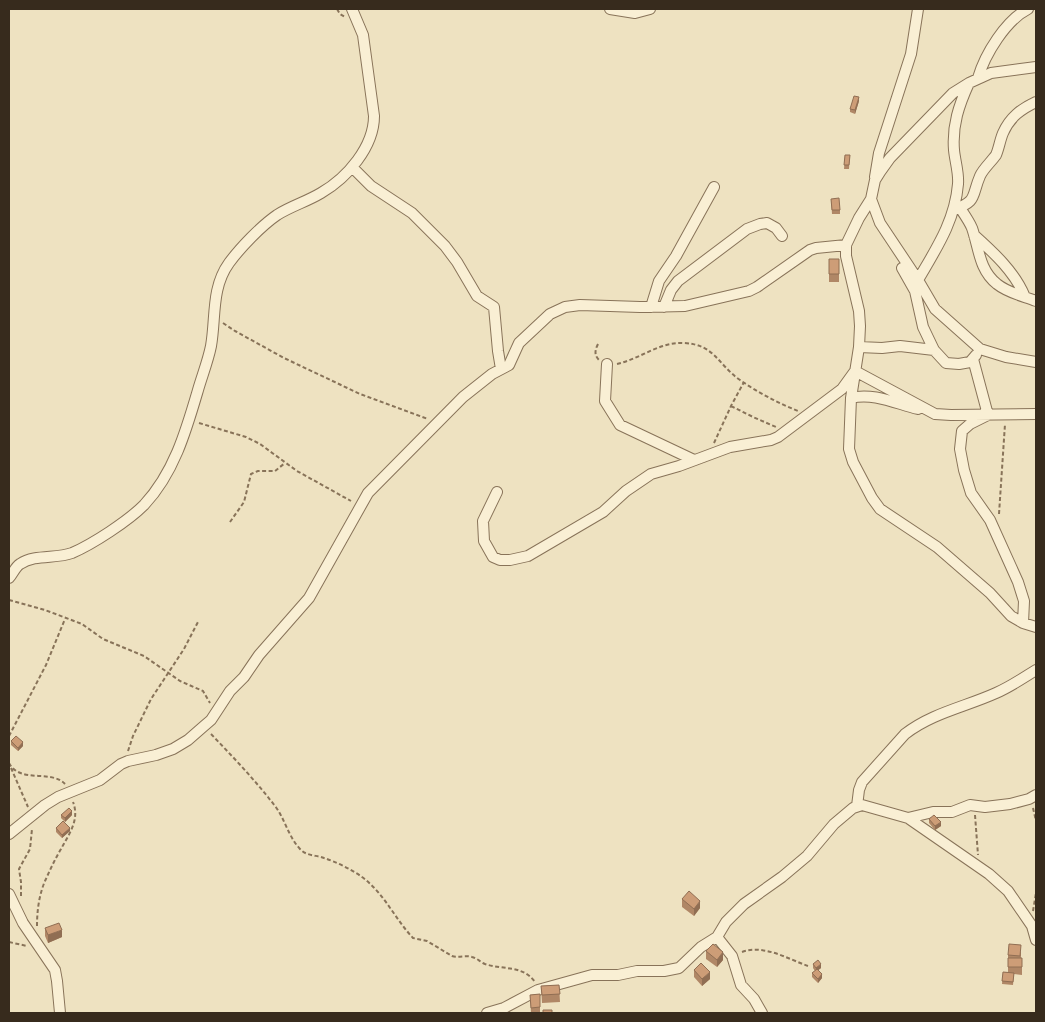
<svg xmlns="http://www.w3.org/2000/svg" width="1045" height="1022" viewBox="0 0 1045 1022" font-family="'Roboto Serif',serif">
	<rect width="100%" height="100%" fill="#eee2c1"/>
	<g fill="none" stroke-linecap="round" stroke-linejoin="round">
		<g stroke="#887359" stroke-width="12">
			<path id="street" d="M610 9 635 13 650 9
				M1036 67 991 73 969 83 953 93 890 158 880 172 875 180 871 199 859 218 846 245V256L859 311 860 326 859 347 851 398 849 449 853 462 872 498 880 509 937 547 990 593 1011 616 1023 623 1036 627
				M978 78C985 54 1006 20 1028 9
				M352 167 371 186 412 213 445 246 457 262 477 296 494 307 498 351 501 369
				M875 177 879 153 911 54 918 9
				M871 199 880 223 918 280 935 309 980 349 1006 357 1036 362
				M960 208C964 214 969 221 972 228 979 248 979 270 997 284 1008 293 1023 296 1036 301
				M953 210C978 201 971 197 980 176 983 169 991 162 996 155 999 148 1000 140 1003 133 1010 117 1021 109 1036 102
				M974 235C993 252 1015 272 1025 297
				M902 268 915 291 923 327 934 350
				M918 280C936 249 955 221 958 184 959 173 955 161 954 150 952 125 959 105 969 83
				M651 307 659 281 676 256 714 187
				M664 307 671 290 678 281 747 229 760 224 767 223 776 228 782 236
				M859 347 882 348 900 346 934 350 946 363 959 364 970 362 976 355
				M973 359 988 415 970 424 962 431 960 449 964 470 971 493 990 520 1018 582 1024 601 1023 623
				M607 364 605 401 620 425 694 460
				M851 398C873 392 897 404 918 409
				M497 492 483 521 484 541 493 557 500 560H510L528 556 603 512 626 491 651 474 679 466 730 447 771 440 778 437 842 389 855 371 935 414 951 415 1036 414
				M9 578C13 574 15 567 20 564 35 554 56 559 72 553 93 544 128 521 144 505 174 473 186 431 198 390 202 376 208 361 211 346 216 318 211 288 229 263 240 248 261 226 277 215 291 206 306 202 321 193 347 178 374 147 374 116L363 35 352 9
				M857 806 859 790 862 782 905 734C932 713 965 707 996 693 1010 687 1023 678 1036 670
				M908 818 933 812H952L970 805 985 807 1010 804 1029 799 1036 795
				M9 834 45 805 58 797 100 780 121 764 128 761 156 755 173 749 188 740 204 726 211 720 230 691 244 677 259 655 309 598 368 493 463 397 492 374 509 365 519 343 550 314 565 307 580 305 640 307 685 306 749 291 757 287 810 250 816 248 846 245
				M9 894 23 923 55 970 57 981 60 1013
				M717 937 732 956 741 985 754 999 762 1013
				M487 1013 504 1008 538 990 592 975H618L637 971H664L679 968 701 947 717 937 726 922 744 904 782 877 807 856 834 824 853 808 862 805 908 818 989 874 1008 891 1032 926 1036 940"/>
		</g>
		<path stroke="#887359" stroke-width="2" stroke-dasharray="4 2.5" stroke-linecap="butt" d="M337 9 340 14 345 17
			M223 323 235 331 284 358 360 394 428 419
			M598 344C595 350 594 355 599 360
			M617 364C640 359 659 342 683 343 715 344 718 365 740 380 757 392 778 403 798 411
			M731 406 753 417 776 427
			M199 423 246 437 260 444 297 471 351 501
			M714 443 731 406 744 382
			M999 514 1005 424
			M230 522 244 502 251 474 258 471H275L285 463
			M9 600 45 610 82 624 103 639 144 656 180 681 203 691 210 703
			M211 734C233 757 255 780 275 806 285 819 288 836 300 849 306 856 316 855 324 858 336 862 351 869 362 877 384 893 395 919 413 938L427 941 452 956C459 958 466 955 472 957 477 958 480 962 485 964 503 970 523 965 535 982
			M9 736 46 665 65 619
			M9 743V751
			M128 751 133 736 151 699 184 649 199 620
			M9 763C20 784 51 769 65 784
			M11 768 28 807
			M1033 808 1036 821
			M975 815 978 855
			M21 896V882L19 869 30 849 32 829
			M1033 911 1036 893
			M37 926C37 911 39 895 45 881 50 870 55 859 61 849 69 834 80 820 73 802
			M9 942 27 946
			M742 952C764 944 788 959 808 966"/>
		<use href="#street" stroke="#f9efd4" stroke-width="10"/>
	</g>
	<path fill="#b08766" d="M859 101 855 114 850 112V109Z
		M845 155H850L849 169H844Z
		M831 199 840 210V214H832Z
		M829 259H839V282H829Z
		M11 741 23 746 18 751 11 745Z
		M61 815H72L65 822 61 818Z
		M929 819 941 826 935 830 929 823Z
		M56 828 70 831 62 838 56 832Z
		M682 899 700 908 694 916 682 907Z
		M45 928 62 937 48 943 45 936Z
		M706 951 723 960 717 967 706 959Z
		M1021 952V958H1022V975L1014 974 1013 985 1002 984 1003 972H1008V955Z
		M813 964 821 968 818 970 822 978 818 983 812 977V973L815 971 813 968Z
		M694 970 710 979 702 986 694 977Z
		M559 985 560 1002 542 1003 541 986Z
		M540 994V1013H531L530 995Z"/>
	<path fill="#906e53" d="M859 97V101L855 114V110Z
		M23 742V746L18 751V748Z
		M72 811V815L65 822V818Z
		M941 822V826L935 830V826Z
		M70 828V831L62 838V835Z
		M700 901V908L694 916V909Z
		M62 930V937L48 943V935Z
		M723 952V960L717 967V960Z
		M821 964V968L816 972V968Z
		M710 972V979L702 986V979Z
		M822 974V978L818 983V979Z"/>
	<path fill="#cd9d77" stroke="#906e53" d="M854 96 859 97 855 110 850 109Z
		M845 155H850L849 165H844Z
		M839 198 840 210H832L831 199Z
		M829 259H839V274H829Z
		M16 736 23 742 18 748 11 741Z
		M69 808 72 811 65 818 61 815Z
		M934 815 941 822 935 826 929 819Z
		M63 821 70 828 62 835 56 828Z
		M689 891 700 901 694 909 682 899Z
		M59 923 62 930 48 935 45 928Z
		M713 944 723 952 717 960 706 951Z
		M1009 944 1021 945 1020 956 1008 955Z
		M1008 958H1022V967H1008Z
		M818 960 821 964 816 968 813 964Z
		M701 963 710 972 702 979 694 970Z
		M817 969 822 974 818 979 812 973Z
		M1003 972 1014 973 1013 982 1002 981Z
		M559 985 560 994 542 995 541 986Z
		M540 994V1007L531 1008 530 995Z
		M543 1010H552V1013H543Z"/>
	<rect width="1045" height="1022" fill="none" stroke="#372b1d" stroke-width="20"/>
</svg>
